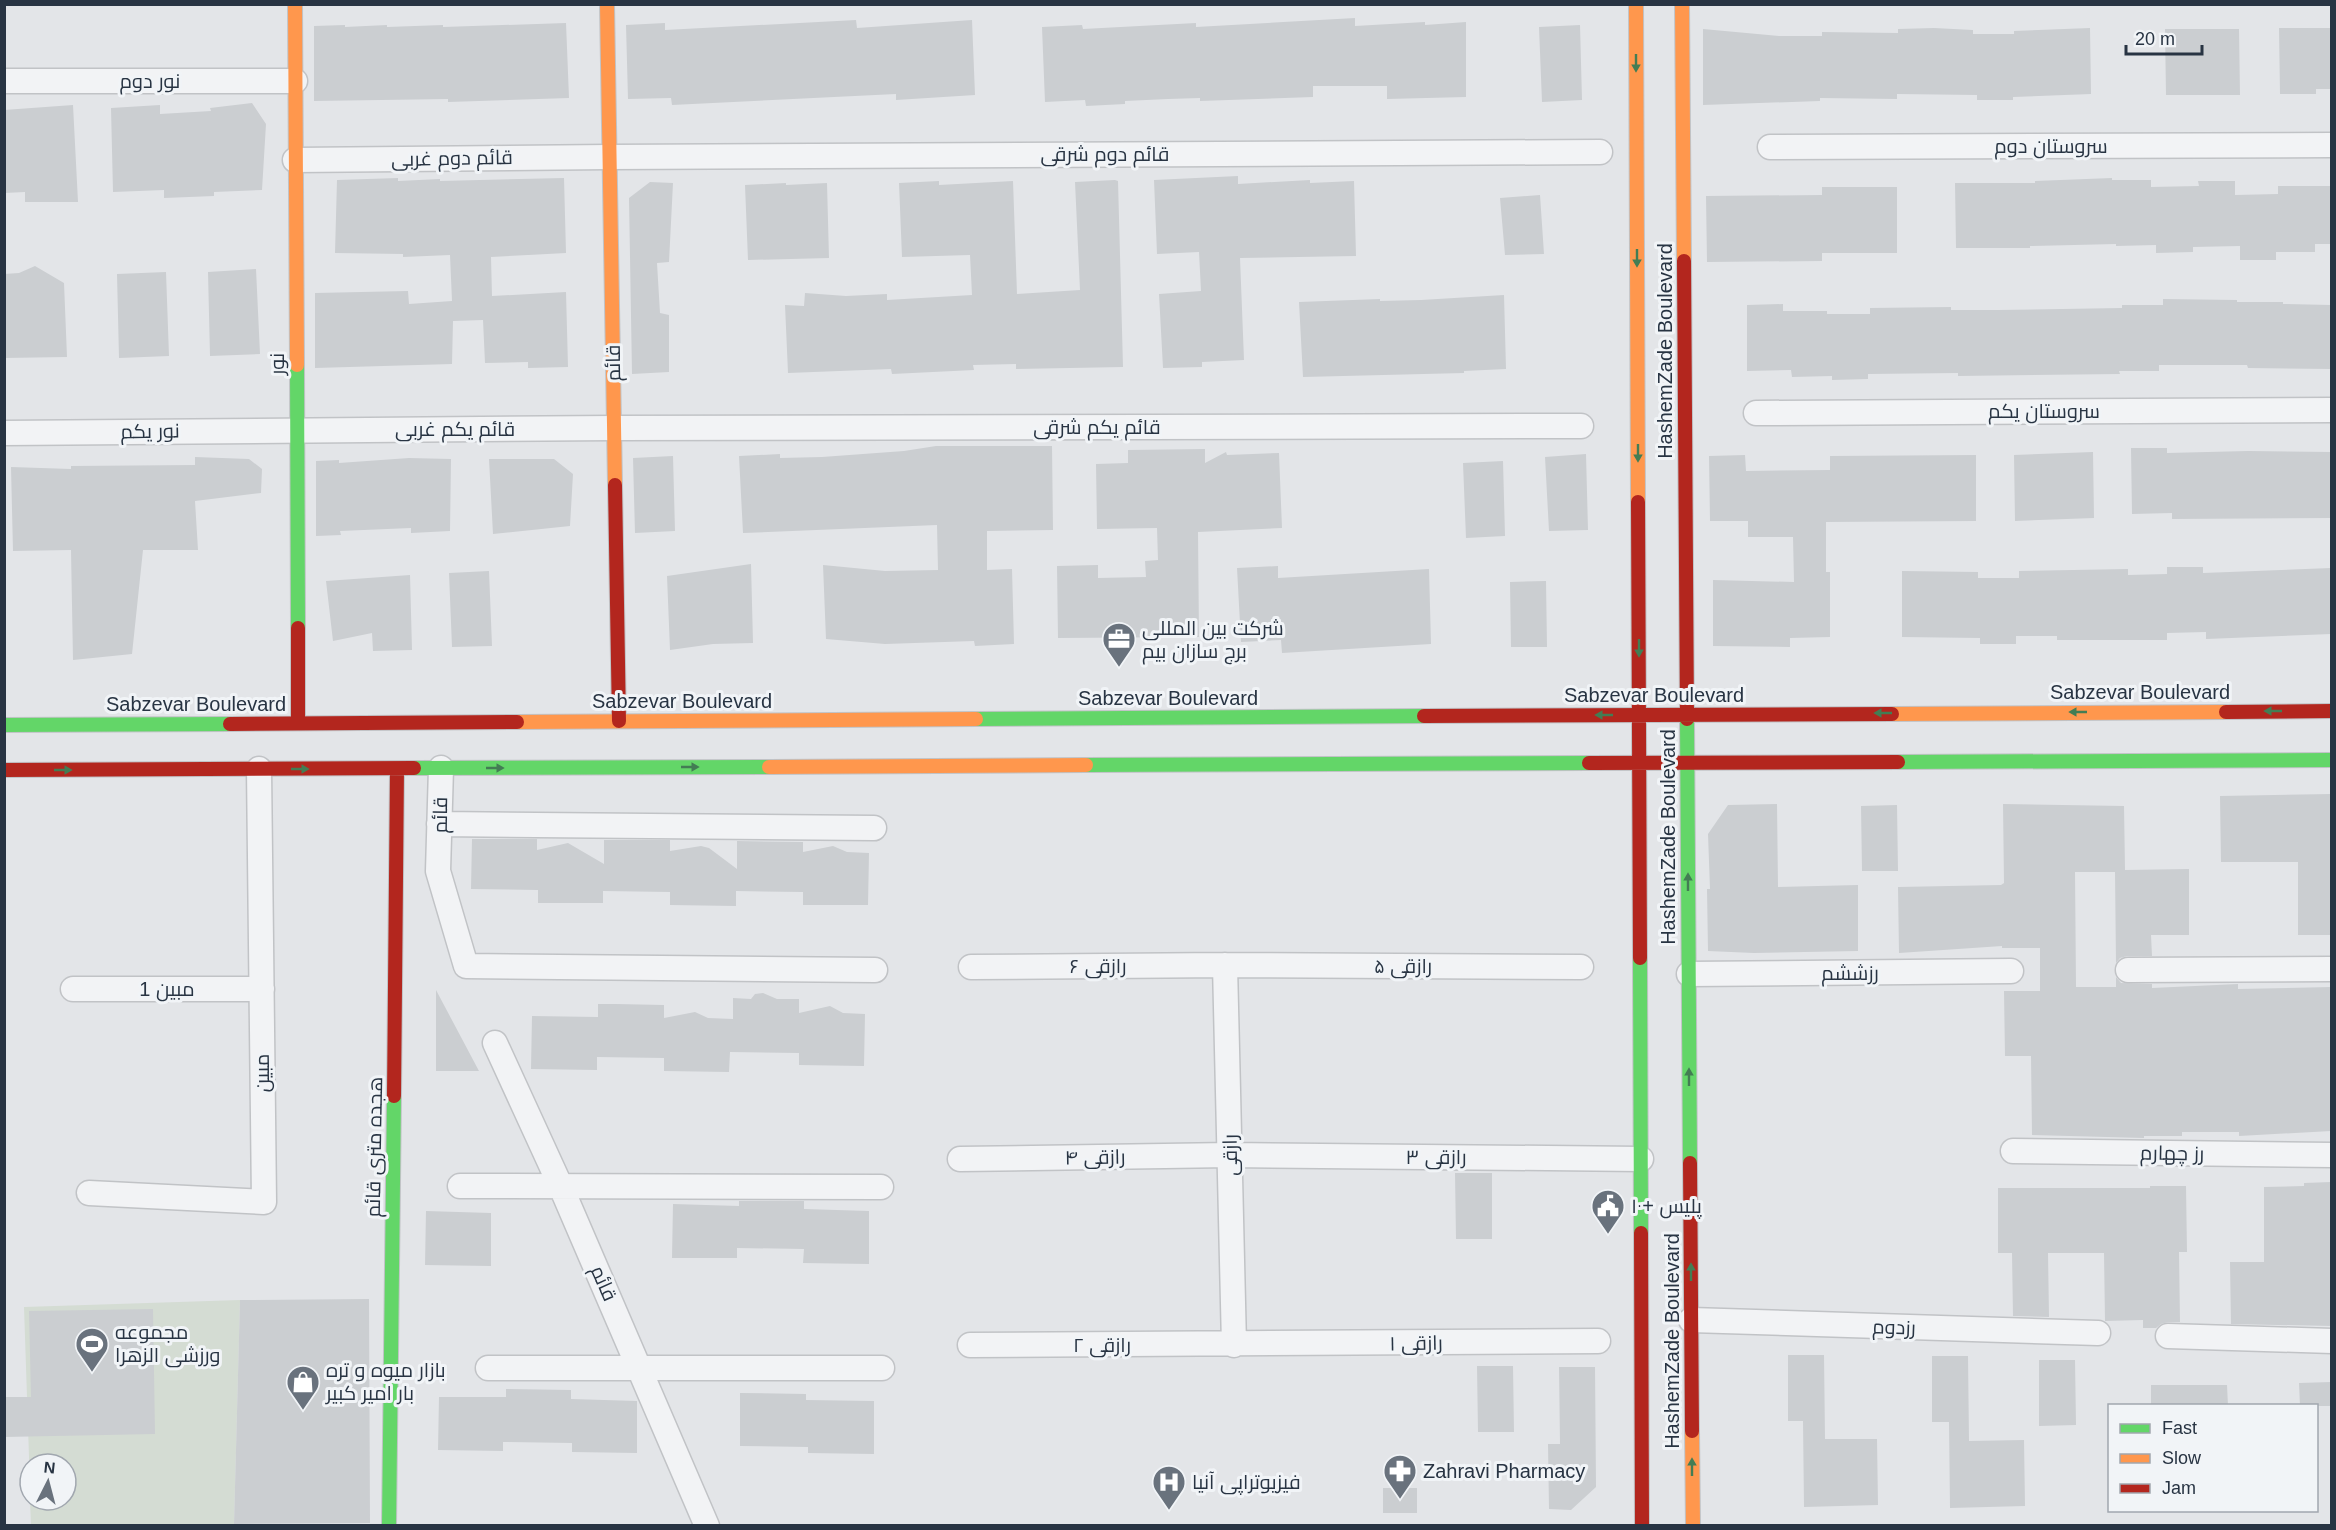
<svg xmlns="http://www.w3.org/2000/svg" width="2336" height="1530" viewBox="0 0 2336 1530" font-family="Arial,Cairo,sans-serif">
	<rect width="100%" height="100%" fill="#e3e5e8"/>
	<path fill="#d4dcd3" d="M240 1300 234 1524 31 1525 30 1500H66V1464H30V1487L24 1307Z"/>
	<path fill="#cbced1" d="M1355 18V26L1425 22V25L1466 22V97L1387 99V86H1313V97L1200 101V98L1168 99 1125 101V104L1086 106 1085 100 1045 102 1042 27 1082 25 1083 29 1196 23V27Z
		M856 20 857 28 972 20 975 95 896 100V94L672 105 671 98 628 99 626 25 665 23V30Z
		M566 23 569 98 448 102V99L314 101V26L345 25V27L387 25V27L443 25V27Z
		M1580 25 1582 100 1542 102 1539 27Z
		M1934 28 1973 30V34H2014V31L2090 28 2091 94 2013 97V100H1977V95L1897 94V99L1820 98V101L1703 105V29L1779 36H1822V32L1898 33V29Z
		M2279 28H2331V89H2316V94H2280Z
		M2165 29H2239L2240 95H2166Z
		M252 103 266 124 262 190 214 192V196L164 198V190L113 192 111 108 160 105V114L211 111 210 108Z
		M73 105 78 202H25V192L4 193V110Z
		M1238 176V184L1310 180V183L1354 181 1356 256 1240 258 1244 360 1202 362V367L1163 368 1159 294 1201 291 1199 252 1157 254 1154 180Z
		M398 178V181L440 179V181L564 178 566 253 491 257 492 296 566 292 568 367 528 368V362L485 363 483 320 453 321 452 364 315 368V293L408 291 409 304 452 301 450 255 403 257V254L335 253 337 180Z
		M2112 178V180H2151V187L2199 186 2198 181H2235V195L2278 194V186H2331V244H2315V252H2276V260H2240V246L2193 247V252L2156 253V245L2116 246V244L2030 246V248H1956L1955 183H2035V181Z
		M1115 180 1118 181 1123 367 1016 369V364L973 365 974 370 892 374 891 369 788 373 785 305 804 306 805 293 846 296 887 294V300L972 295 970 255 902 257 899 183 939 181V185L1013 181 1017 294 1080 290 1075 182Z
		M650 182 673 183 669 262 657 263 660 313 669 315V372L632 374 629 198Z
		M786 183V185L827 183 829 258 748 260 745 185Z
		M1822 187H1897V253H1822V261L1707 262 1706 196 1822 195Z
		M1540 195 1544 254 1505 255 1500 198Z
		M35 266 64 283 67 357 4 358V274L19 273Z
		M256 269 260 354 210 356 208 272Z
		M166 272 169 356 119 358 117 274Z
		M1504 295 1506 369 1464 371V373L1303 377 1299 302 1380 299V301L1421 300Z
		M2163 299 2237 300V302H2283V304L2331 305V369L2248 368 2247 365H2159V371H2119L2120 374 1958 376V373L1868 374V379L1832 380V376L1792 377 1791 370 1747 371V305L1783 304V311H1827V314H1870V308L1951 307V310H1998L2122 308V305H2163Z
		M936 446H1052L1053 530 987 531V570L1012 569 1014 644 975 646 974 641 885 644 826 639 823 565 885 571 938 570 937 525 743 533 739 456 780 454V458L822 457 904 451Z
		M2131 448H2167V453L2248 451 2331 452V518L2172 519V513L2132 514Z
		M1205 449V463L1226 452 1227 455 1279 453 1282 528 1198 532 1199 637 1058 638 1057 566 1098 565V578L1146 577 1145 561 1158 560 1157 528 1097 529 1096 464 1128 463V450Z
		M2093 452 2094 518 2015 521 2014 455Z
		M1586 454 1588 530 1549 531 1545 457Z
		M1745 455 1746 471 1830 470V456L1976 455V521L1826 522V572H1830V637L1790 638V647L1713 646V580L1794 582 1793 537H1748V521H1710L1709 456Z
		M673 456 675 531 635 533 633 458Z
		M195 457 249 459 262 469 261 493 195 501 198 550H143L132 654 73 660 71 550 13 551 11 467 71 469V466L195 465Z
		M409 458 451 459 450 531 411 533V528L340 531 341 535 316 536V461L339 460V463Z
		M489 459H554L573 474 570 526 493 534Z
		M1503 461 1505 536 1466 538 1463 463Z
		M751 564 753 643 713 644 670 650 667 576Z
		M1278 566V578L1429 569 1431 644 1282 653 1281 640 1241 642 1237 568Z
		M2167 567H2203V573L2331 568V634L2206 639V632L2167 633V640H2057V636H2016V644H1980V638L1902 637V571L1978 572V578H2019V571L2128 569V575L2167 574Z
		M489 571 492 646 452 647 449 573Z
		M410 575 412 650 373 651 372 633 333 641 326 581Z
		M1546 581 1547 647H1511L1510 582Z
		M2331 794V935H2298V862H2221L2220 796Z
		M1777 804 1778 887 1858 885V951L1754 953 1708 951 1707 889H1710L1708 834 1728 805Z
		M2003 804 2124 806 2125 870 2189 869V935H2151L2152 956H2127L2120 958 2116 963 2115 872H2075L2076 987H2116V977L2121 983 2152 984V988L2238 984V989L2331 987V1131L2239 1136V1132H2182V1136H2144V1138L2032 1135 2031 1056H2005L2004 991H2040V948H2002V946L1899 953 1898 887 2001 885 2004 883Z
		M1897 805 1898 871H1862L1861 806Z
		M472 839H537V850L568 843 604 864V840H670V851L701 846 709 848 737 869V841L803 842V852L833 846 847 852 869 853 868 905H803V892L736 891V906L670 905V892L603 891V903H538V890L471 889Z
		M436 990 479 1071H436Z
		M763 993 777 999H799V1013L830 1006 843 1013 865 1014 864 1066 799 1065V1053L730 1052 729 1072 664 1071V1058L597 1057V1070L531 1069 532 1016 598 1017V1004H616L664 1005V1018L695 1012 708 1018 733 1019V998L751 999 755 994Z
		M1455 1173H1492V1239H1456Z
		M2331 1182V1326L2231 1324 2230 1262H2264V1187L2304 1186V1183Z
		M2150 1186H2186L2187 1252H2179L2180 1322H2168L2161 1324 2156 1328H2143V1320L2105 1321 2104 1253H2048L2049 1317 2013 1316 2012 1253H1998V1188H2150Z
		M739 1201H804V1209L869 1211V1264L803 1263 804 1249 737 1248V1258H672L673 1204 739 1206Z
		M426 1211 491 1213V1266L425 1265Z
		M369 1299 370 1523 234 1524 240 1300Z
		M153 1309 155 1434 4 1437V1397H31L29 1311Z
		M1788 1355H1824L1825 1439H1877L1878 1505 1804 1507 1803 1421H1788Z
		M1932 1356H1968L1969 1441 2024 1440 2025 1506 1950 1508 1949 1422H1932Z
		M2039 1360H2075L2076 1425 2039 1426Z
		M1477 1366H1513L1514 1432H1478Z
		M1559 1367H1595L1596 1487 1571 1510 1549 1509 1548 1444H1560Z
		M2331 1382V1406H2300L2299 1383Z
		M2151 1385H2227L2228 1406H2151Z
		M506 1389 571 1390V1399L637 1401V1453L572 1452V1443L503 1442V1451L438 1450 439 1397H506Z
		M740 1393 806 1394V1400L874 1401V1454L808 1453V1447L740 1446Z
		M1383 1488H1417V1513H1383Z"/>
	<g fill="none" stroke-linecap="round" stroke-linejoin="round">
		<g stroke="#c1c3c6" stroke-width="27">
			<path id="street" d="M4 81H295
				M1770 147 2332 145
				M295 160 609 157 1600 152
				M1756 413 2332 410
				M4 433 614 428 1581 426
				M441 768 438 871 466 966 875 970
				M439 824 874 828
				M1225 965 1234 1345
				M971 967 1225 965 1581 967
				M2128 970 2332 969
				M1689 974 2011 971
				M73 989H262
				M495 1043 561 1187 707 1526
				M2013 1151 2332 1155
				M960 1159 1230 1155 1641 1159
				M460 1186 881 1187
				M89 1193 264 1202 259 769
				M1691 1320 2098 1333
				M2168 1336 2332 1341
				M970 1345 1598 1341
				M488 1368H882"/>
		</g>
		<g stroke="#c1c3c6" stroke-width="16">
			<path id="fast" d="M297 365 298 628
				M976 719 1424 716
				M1687 719 1690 1163
				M4 725 230 724
				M1898 762 2332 760
				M1086 765 1589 763
				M414 768 769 767
				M1640 958 1641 1233
				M389 1526 394 1096"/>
		</g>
		<g stroke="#c1c3c6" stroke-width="16">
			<path id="slow" d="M295 4 297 365
				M607 4 615 485
				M1636 4 1638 502
				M1682 4 1684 261
				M1892 714 2226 712
				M517 722 976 719
				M769 767 1086 765
				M1692 1431 1693 1526"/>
		</g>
		<g stroke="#c1c3c6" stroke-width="16">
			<path id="jam" d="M1684 261 1687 719
				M615 485 619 721
				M1638 502 1640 958
				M298 628V723
				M2226 712 2332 711
				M1424 716 1892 714
				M230 724 517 722
				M1589 763 1898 762
				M4 770 414 768
				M394 1096 397 769
				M1690 1163 1692 1431
				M1641 1233 1642 1526"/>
		</g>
		<use href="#street" stroke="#f2f3f5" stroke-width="24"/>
		<use href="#fast" stroke="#63d668" stroke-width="14"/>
		<use href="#slow" stroke="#ff974d" stroke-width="14"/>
		<use href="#jam" stroke="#b3261e" stroke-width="14"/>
	</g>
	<defs><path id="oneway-solid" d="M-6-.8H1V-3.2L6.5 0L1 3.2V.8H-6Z" transform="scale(1.5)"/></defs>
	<g fill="#437d54">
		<use href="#oneway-solid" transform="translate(1636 63) rotate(90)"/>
		<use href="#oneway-solid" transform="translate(1637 258) rotate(90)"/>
		<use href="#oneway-solid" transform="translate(1638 453) rotate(90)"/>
		<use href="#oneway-solid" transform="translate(1639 648) rotate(90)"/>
		<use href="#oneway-solid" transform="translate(2273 711) rotate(180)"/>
		<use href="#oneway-solid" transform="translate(2078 712) rotate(180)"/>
		<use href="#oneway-solid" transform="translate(1883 713) rotate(180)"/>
		<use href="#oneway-solid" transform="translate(1604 715) rotate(180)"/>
		<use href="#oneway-solid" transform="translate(690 767)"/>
		<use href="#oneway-solid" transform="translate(495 768)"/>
		<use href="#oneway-solid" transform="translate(300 769)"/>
		<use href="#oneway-solid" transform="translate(63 770)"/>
		<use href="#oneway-solid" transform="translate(1688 882) rotate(-90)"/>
		<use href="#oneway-solid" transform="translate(1689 1077) rotate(-90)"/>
		<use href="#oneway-solid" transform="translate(1691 1272) rotate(-90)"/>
		<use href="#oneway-solid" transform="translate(1692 1467) rotate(-90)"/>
	</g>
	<defs>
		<g id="office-pin" transform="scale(1.725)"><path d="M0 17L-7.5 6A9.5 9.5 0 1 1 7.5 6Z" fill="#69727d" stroke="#f1f4f7"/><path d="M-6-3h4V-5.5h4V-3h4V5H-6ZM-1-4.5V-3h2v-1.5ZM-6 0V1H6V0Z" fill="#fff"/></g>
		<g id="civic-pin" transform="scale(1.725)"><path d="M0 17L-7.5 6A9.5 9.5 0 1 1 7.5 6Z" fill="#69727d" stroke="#f1f4f7"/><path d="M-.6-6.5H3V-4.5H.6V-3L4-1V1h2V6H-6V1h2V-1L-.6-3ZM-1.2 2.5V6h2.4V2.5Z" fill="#fff"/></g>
		<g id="stadium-pin" transform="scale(1.725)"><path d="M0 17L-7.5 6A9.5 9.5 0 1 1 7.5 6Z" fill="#69727d" stroke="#f1f4f7"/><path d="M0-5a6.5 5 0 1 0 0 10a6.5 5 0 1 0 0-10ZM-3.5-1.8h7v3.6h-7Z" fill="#fff"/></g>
		<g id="shop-pin" transform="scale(1.725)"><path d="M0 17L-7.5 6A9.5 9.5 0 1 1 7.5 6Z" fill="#69727d" stroke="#f1f4f7"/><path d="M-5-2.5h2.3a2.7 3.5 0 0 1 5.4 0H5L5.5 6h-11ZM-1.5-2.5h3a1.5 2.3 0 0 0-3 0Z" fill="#fff"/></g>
		<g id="pharmacy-pin" transform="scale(1.725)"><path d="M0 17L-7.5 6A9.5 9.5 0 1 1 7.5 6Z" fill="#69727d" stroke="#f1f4f7"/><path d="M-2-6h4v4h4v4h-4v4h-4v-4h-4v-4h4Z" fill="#fff"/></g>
		<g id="hospital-pin" transform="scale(1.725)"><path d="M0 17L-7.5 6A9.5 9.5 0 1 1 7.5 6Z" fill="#69727d" stroke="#f1f4f7"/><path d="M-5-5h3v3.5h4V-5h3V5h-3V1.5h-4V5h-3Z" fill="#fff"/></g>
	</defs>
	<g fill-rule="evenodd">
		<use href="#office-pin" x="1119" y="639"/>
		<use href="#civic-pin" x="1608" y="1206"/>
		<use href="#stadium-pin" x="92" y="1344"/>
		<use href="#shop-pin" x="303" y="1382"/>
		<use href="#pharmacy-pin" x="1400" y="1471"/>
		<use href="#hospital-pin" x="1169" y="1482"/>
	</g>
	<g text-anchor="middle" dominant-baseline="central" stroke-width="6" stroke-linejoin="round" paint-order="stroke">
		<g font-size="20" fill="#283443" stroke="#f1f4f7">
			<text x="150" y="81">نور دوم</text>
			<text x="2051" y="146">سروستان دوم</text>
			<text x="1105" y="154">قائم دوم شرقی</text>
			<text transform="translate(452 158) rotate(-1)">قائم دوم غربی</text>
			<text transform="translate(1665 351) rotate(-90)">HashemZade Boulevard</text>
			<text transform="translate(613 363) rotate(-91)">قائم</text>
			<text transform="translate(277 364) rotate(-90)">نور</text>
			<text x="2044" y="411">سروستان یکم</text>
			<text x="1097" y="427">قائم یکم شرقی</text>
			<text x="455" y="429">قائم یکم غربی</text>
			<text transform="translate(150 431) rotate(-1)">نور یکم</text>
			<text x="2140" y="692">Sabzevar Boulevard</text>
			<text x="1654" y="695">Sabzevar Boulevard</text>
			<text x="1168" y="698">Sabzevar Boulevard</text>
			<text x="682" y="701">Sabzevar Boulevard</text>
			<text x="196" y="704">Sabzevar Boulevard</text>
			<text transform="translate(440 815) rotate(-89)">قائم</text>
			<text transform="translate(1668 837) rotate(-90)">HashemZade Boulevard</text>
			<text x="1098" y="966">رازقی ۶</text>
			<text x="1403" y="966">رازقی ۵</text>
			<text x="1850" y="973">رزششم</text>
			<text x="167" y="989">مبین 1</text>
			<text transform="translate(262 1073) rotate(-91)">مبین</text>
			<text transform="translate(374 1147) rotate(-89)">هجده متری قائم</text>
			<text transform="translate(2172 1153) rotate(1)">رز چهارم</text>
			<text transform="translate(1230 1155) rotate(-91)">رازقی</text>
			<text transform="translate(1095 1157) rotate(-1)">رازقی ۴</text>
			<text x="1436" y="1157">رازقی ۳</text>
			<text transform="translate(604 1283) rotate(66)">قائم</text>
			<text transform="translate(1894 1327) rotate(2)">رزدوم</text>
			<text transform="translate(1672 1341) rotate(-90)">HashemZade Boulevard</text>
			<text transform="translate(1416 1343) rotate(-1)">رازقی ۱</text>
			<text x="1102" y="1345">رازقی ۲</text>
		</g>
		<g font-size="20" fill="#283443" stroke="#f1f4f7" text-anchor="start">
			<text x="1142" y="628">شرکت بین المللی<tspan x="1142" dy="23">برج سازان بیم</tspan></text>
			<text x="1631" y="1206">پلیس +۱۰</text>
			<text x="115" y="1332">مجموعه<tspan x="115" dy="23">ورزشی الزهرا</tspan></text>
			<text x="326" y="1370">بازار میوه و تره<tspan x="326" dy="23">بار امیر کبیر</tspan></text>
			<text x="1423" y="1471">Zahravi Pharmacy</text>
			<text x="1192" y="1482">فیزیوتراپی آنیا</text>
		</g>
	</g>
	<rect width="2336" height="1530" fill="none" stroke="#283443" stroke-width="12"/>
	<rect x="2108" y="1404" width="210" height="108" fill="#f1f4f7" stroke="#a1a7af" stroke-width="1.5"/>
	<rect x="2120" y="1424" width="30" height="9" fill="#63d668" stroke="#a1a7af" stroke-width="1.5"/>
	<text x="2162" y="1434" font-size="18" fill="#283443">Fast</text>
	<rect x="2120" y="1454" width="30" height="9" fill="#ff974d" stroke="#a1a7af" stroke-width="1.5"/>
	<text x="2162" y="1464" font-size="18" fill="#283443">Slow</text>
	<rect x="2120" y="1484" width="30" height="9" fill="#b3261e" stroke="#a1a7af" stroke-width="1.5"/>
	<text x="2162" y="1494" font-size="18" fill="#283443">Jam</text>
	<g transform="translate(48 1482) rotate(6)"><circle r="28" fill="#f1f4f7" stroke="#a1a7af" stroke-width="1.5"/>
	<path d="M0-4.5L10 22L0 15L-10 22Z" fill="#69727d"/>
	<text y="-9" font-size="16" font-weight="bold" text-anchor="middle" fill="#283443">N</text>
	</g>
	<path d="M2126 45v9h76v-9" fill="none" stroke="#283443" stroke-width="3"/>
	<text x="2135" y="45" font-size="18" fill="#283443" stroke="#f1f4f7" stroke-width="4.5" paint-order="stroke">20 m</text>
</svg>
